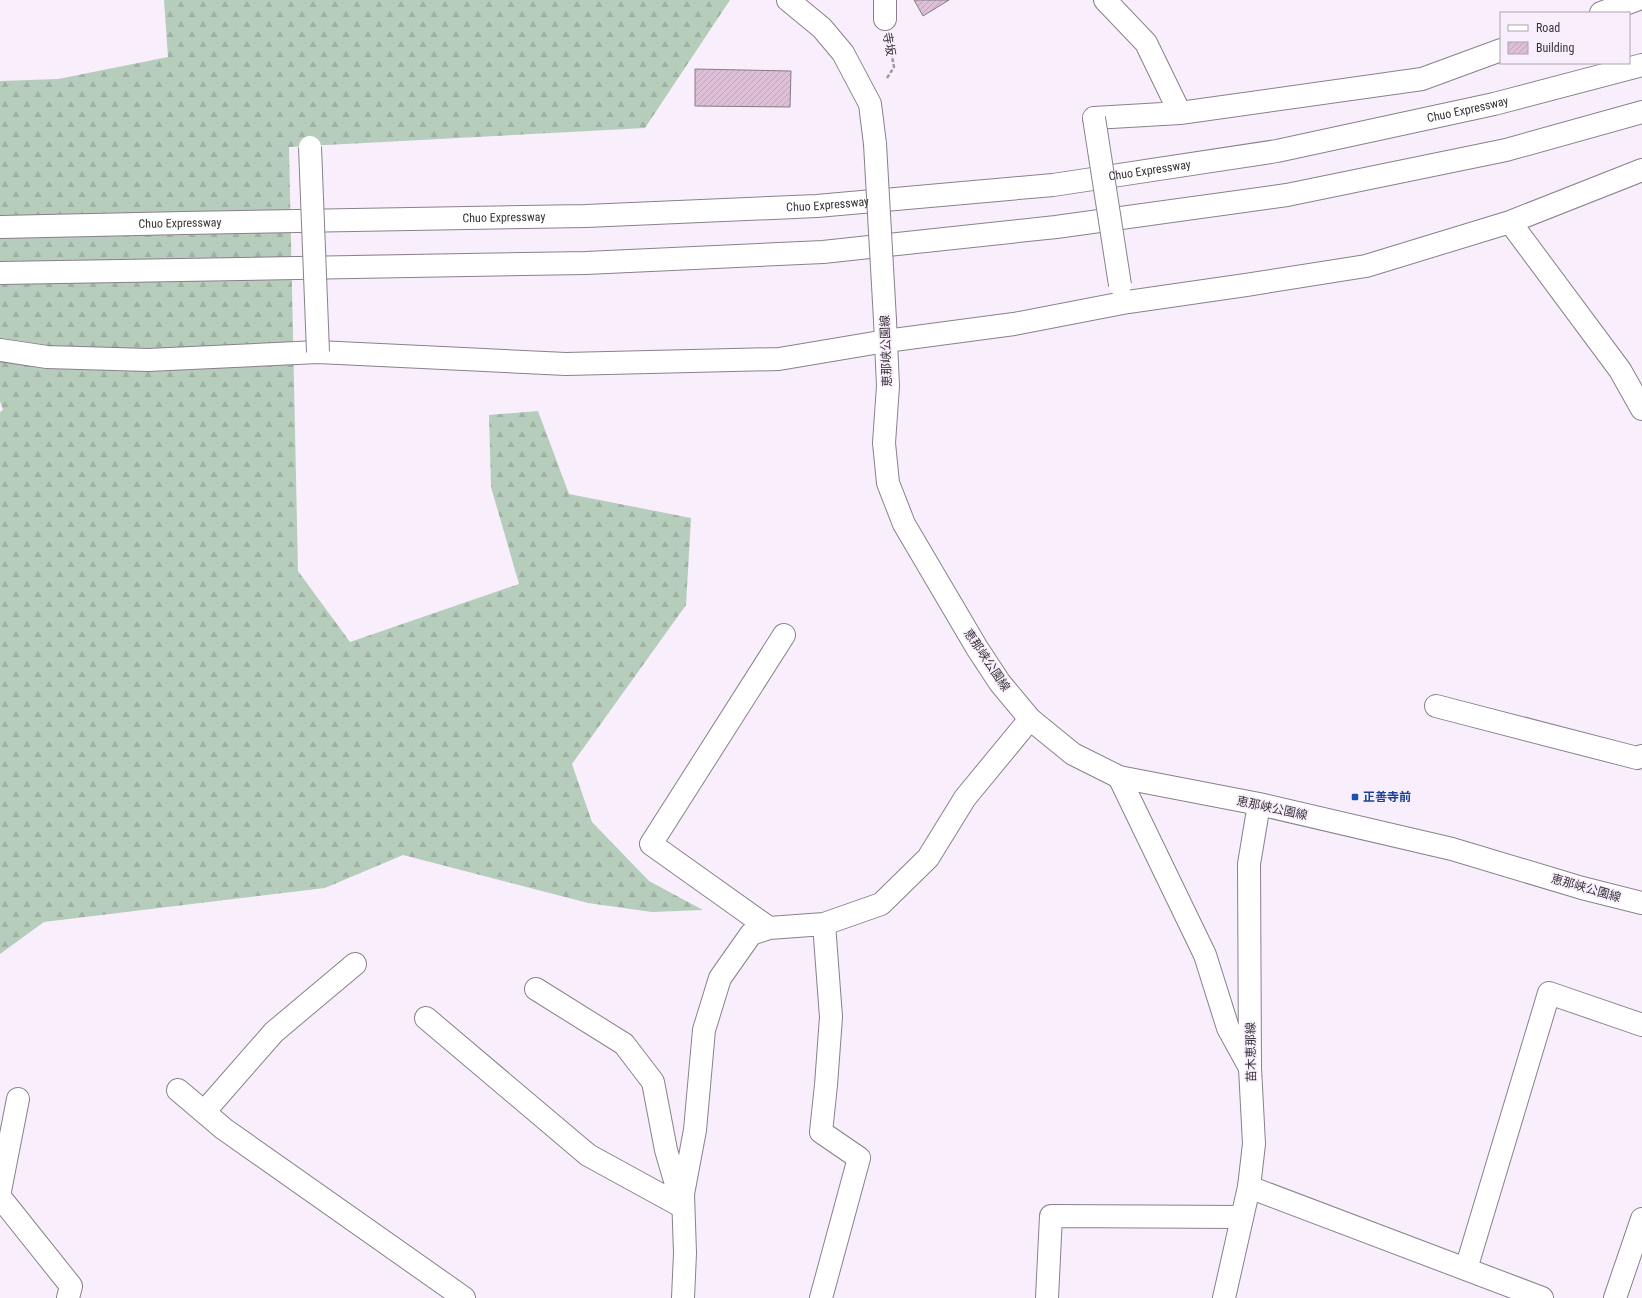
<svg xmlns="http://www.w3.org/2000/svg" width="1642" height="1298" viewBox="0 0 1642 1298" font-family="'Roboto Condensed','Noto Sans JP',sans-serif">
	<defs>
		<pattern id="forest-firs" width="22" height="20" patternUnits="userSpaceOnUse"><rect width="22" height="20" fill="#b6cdbb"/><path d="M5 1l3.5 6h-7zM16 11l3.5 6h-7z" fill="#9db0a2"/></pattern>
		<pattern id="building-hatch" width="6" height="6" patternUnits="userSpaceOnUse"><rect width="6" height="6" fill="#ddc0d8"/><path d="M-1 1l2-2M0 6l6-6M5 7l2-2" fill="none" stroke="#bea5ba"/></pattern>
	</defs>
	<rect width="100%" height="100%" fill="#f9effc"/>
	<path fill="url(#forest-firs)" d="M164 0H730L645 128 289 147 298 571 350 642 519 584 491 487 489 415 538 411 569 494 691 518 686 605 572 764 592 822 649 881 703 910 652 912 588 903 403 855 325 888 44 922 0 954V412L3 410 0 401V81L58 79 168 57Z"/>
	<path fill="url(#building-hatch)" stroke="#867a84" d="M914 0H949L923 16Z
		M695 69 791 71 790 107 695 106Z"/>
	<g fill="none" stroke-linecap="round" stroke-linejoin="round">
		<g stroke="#89808c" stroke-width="24">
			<path id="minor" d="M885 0V19
				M1105 0 1146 43 1180 113
				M1601 13 1636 0
				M1094 118 1180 113 1422 79 1501 50
				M1510 222 1620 370 1642 409
				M0 350 47 357 148 360 318 352 566 364 779 359 886 341 1014 324 1128 302 1246 285 1366 266 1510 222 1642 170
				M1436 706 1637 758 1642 756
				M1119 777 1205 955 1228 1028 1250 1068
				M769 928 651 844 784 635
				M536 989 624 1044 653 1082 666 1150 680 1198
				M426 1018 588 1155 683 1207
				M178 1090 224 1129 464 1298
				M204 1112 274 1032 355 964
				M1249 1187 1542 1298
				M0 1191 18 1099
				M0 1197 71 1286 68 1298
				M1466 1269 1549 993 1642 1025
				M683 1298 685 1253 683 1194 695 1130 704 1030 720 978 751 934 769 928 824 924 881 904 928 858 965 798 1030 719
				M821 1298 859 1158 821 1132 826 1085 831 1017 824 924
				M1047 1298 1051 1216 1242 1217
				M1615 1298 1642 1219"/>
		</g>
		<g stroke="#89808c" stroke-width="24">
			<path id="major" d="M788 0 822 28 843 53 870 104 875 144
				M885 320 888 386 884 443 888 483 904 524 977 648 1000 683 1030 719 1073 754 1119 777 1259 804 1452 849 1582 888 1642 903
				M1224 1298 1249 1187 1254 1144 1250 1068 1249 864 1259 804"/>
		</g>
		<g stroke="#89808c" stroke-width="24">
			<g id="highway">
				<path id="s1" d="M0 227 184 223 586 216 817 206 1053 185 1277 151 1494 104 1642 65"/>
				<path d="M0 273 586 263 823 252 1056 227 1287 195 1506 150 1642 112"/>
			</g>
		</g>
		<path stroke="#9f98a1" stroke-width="2.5" stroke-dasharray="4 2" stroke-linecap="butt" d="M887 78 894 67 890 45"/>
		<use href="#minor" stroke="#fff" stroke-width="22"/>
		<use href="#major" stroke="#fff" stroke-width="22"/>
		<use href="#highway" stroke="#fff" stroke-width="22"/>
		<g stroke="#89808c" stroke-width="24" stroke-linecap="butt">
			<path id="minor-bridge" d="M1094 118 1120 285
				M310 147 318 352"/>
		</g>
		<g stroke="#89808c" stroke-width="24" stroke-linecap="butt">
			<path id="major-bridge" d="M875 144 885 320"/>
		</g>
		<use href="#minor-bridge" stroke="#fff" stroke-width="22"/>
		<use href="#major-bridge" stroke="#fff" stroke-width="22"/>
	</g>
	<rect fill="#1a4fb4" stroke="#f9effc" stroke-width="1.5" x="1351" y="793" width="8" height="8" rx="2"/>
	<g text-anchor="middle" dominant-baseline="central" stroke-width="3.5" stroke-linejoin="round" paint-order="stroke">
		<g font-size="12" fill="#373338" stroke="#f9effc">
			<text transform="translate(889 44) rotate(80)">寺坂</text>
			<text stroke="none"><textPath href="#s1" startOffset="1476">Chuo Expressway</textPath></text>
			<text stroke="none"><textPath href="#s1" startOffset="1152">Chuo Expressway</textPath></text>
			<text stroke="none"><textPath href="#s1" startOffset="828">Chuo Expressway</textPath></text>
			<text stroke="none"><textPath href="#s1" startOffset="504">Chuo Expressway</textPath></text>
			<text stroke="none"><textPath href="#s1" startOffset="180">Chuo Expressway</textPath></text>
			<text transform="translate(886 351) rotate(-92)">恵那峡公園線</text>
			<text transform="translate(987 660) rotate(56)">恵那峡公園線</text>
			<text transform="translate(1272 808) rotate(12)">恵那峡公園線</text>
			<text transform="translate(1586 888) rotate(16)">恵那峡公園線</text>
			<text transform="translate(1251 1052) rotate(-91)">苗木恵那線</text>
		</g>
		<g font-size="12" font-weight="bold" fill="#164399" stroke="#f9effc" text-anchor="start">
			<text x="1363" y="797">正善寺前</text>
		</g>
	</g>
	<rect x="1500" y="12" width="130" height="52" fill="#f9effc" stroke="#aba4ae"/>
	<rect x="1508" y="25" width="20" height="6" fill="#ffffff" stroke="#aba4ae"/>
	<text x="1536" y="32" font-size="12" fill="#373338">Road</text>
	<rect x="1508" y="42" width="20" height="12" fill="url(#building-hatch)" stroke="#aba4ae"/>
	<text x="1536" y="52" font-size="12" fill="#373338">Building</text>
</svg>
